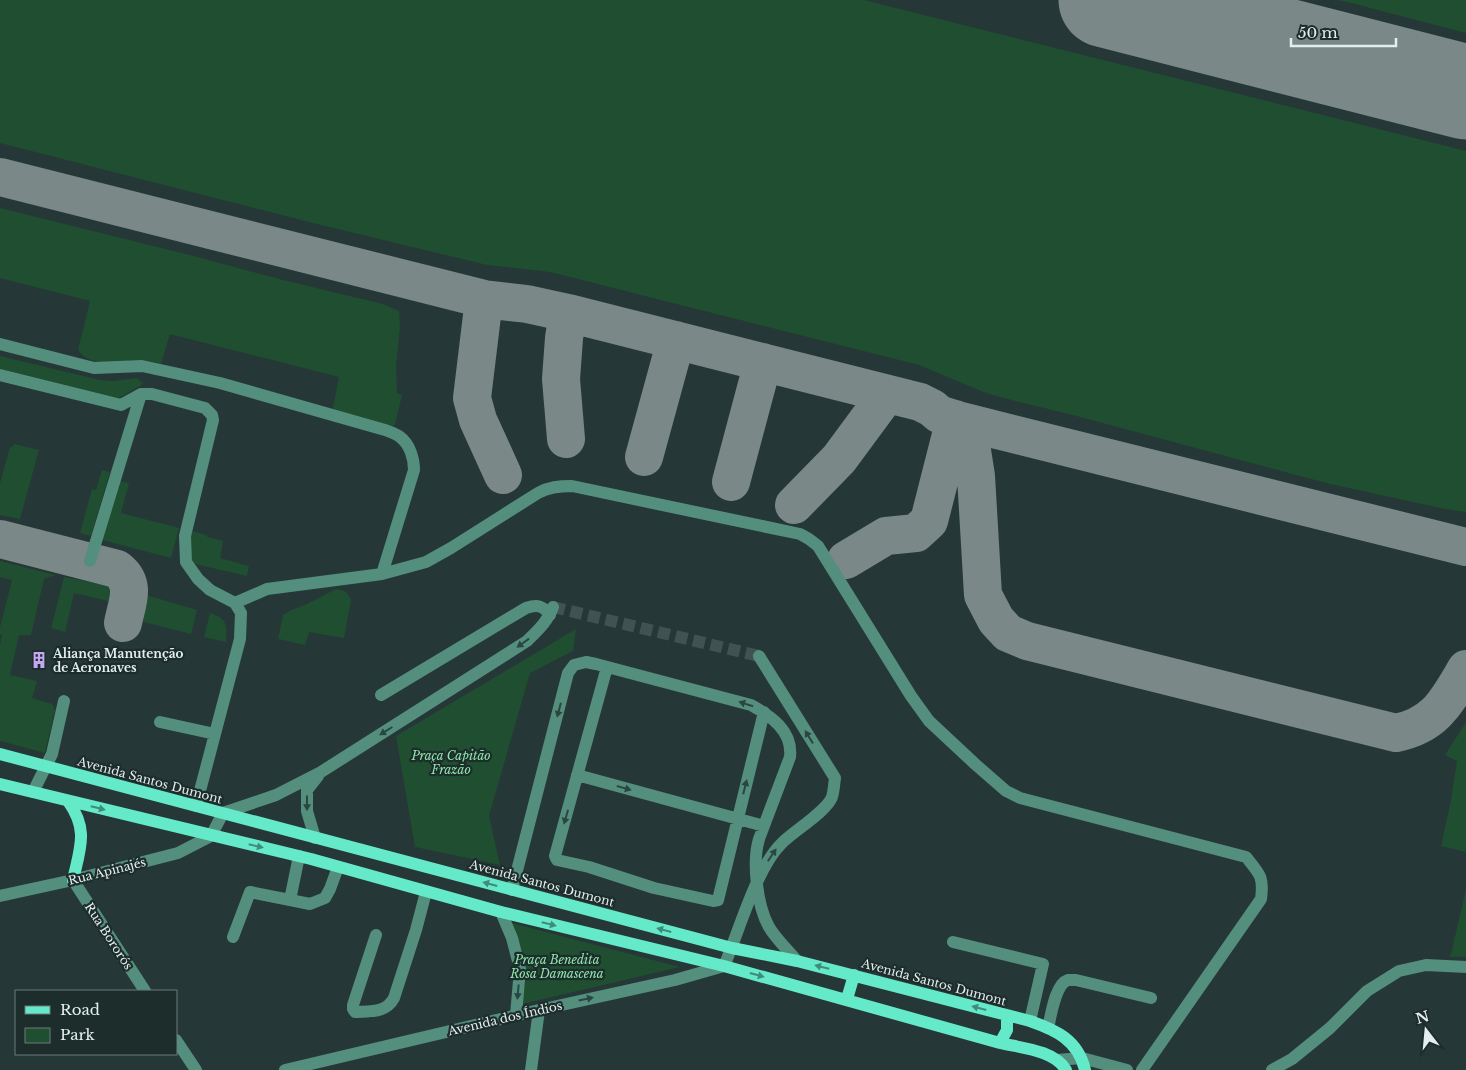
<svg xmlns="http://www.w3.org/2000/svg" width="1466" height="1070" viewBox="0 0 1466 1070" font-family="'Libre Baskerville',serif">
	<rect width="100%" height="100%" fill="#263737"/>
	<path fill="#1f4e30" d="M0 0H864L1466 151V512L1445 509 1330 484 1069 414 1019 402 986 393 919 365 550 272 487 265 321 225 0 143Z
		M1337 0H1466V33L1355 4Z
		M0 208 186 254 279 279 383 304 399 311 400 327 396 365 397 393 402 395 395 425 391 427 334 411 333 407 339 377 170 334 161 364C153 362 146 360 138 360 118 361 91 369 78 350L90 301 0 278Z
		M0 356 100 380 112 381 137 378 143 383 140 386 117 399 0 369Z
		M14 444 39 450 20 519 0 515V483L10 447H13Z
		M102 470 110 472 91 536 80 533 92 489 96 490Z
		M120 481 129 483 121 513 179 528 171 558 102 540Z
		M191 531 207 535V537L223 541 220 558 249 566 247 576 195 564 190 556Z
		M0 561 56 575 44 579 31 635H19L10 675 37 681 32 698 52 704 55 709 45 753 0 741V645L2 634H0V627L12 580 0 577Z
		M64 577 112 586 108 601 74 593 65 632 51 628Z
		M336 589C344 590 348 592 351 600L344 638 309 632 305 645 278 639 283 615 291 610 305 605Z
		M146 595 197 610 191 634 140 621Z
		M210 613C228 619 227 625 226 642L204 637Z
		M576 629 573 651 530 673 489 816 500 865 415 847 396 736Z
		M1466 722V852L1441 846 1451 800 1457 761 1445 755Z
		M1466 889V957H1449L1451 954Z
		M511 923 680 967 522 1004 527 972 520 946Z"/>
	<g fill="none" stroke-linecap="round" stroke-linejoin="round">
		<path stroke="#7a8888" stroke-width="38" d="M0 177 484 299 527 304 568 313 920 402 932 408 939 414 961 421 1466 547
			M484 299 472 398 478 420 503 475
			M961 421 970 438 976 476 983 595 996 620 1008 633 1027 641 1396 733C1436 725 1447 701 1466 669
			M566 439 561 379 564 338 568 313
			M644 457 676 340
			M731 482 763 362
			M794 505 839 459 887 394
			M0 539 117 569C137 584 127 602 123 623
			M846 560 886 536 916 533 929 521 955 419"/>
		<path stroke="#7a8888" stroke-width="95" d="M1106 0 1466 92"/>
		<path stroke="#425252" stroke-width="12" stroke-dasharray="12 6" stroke-linecap="butt" d="M553 607 759 656"/>
		<path stroke="#548f7e" stroke-width="12" d="M0 344 94 368 142 366 220 383 385 430C390 432 397 434 400 437 410 444 414 459 414 470L382 574
			M0 375 121 405 141 394H152L205 408 212 415 213 420 185 536 186 562 198 579 210 590 235 603 241 613 240 639 196 806
			M90 561 141 394
			M235 603 267 589 382 574 426 562 451 548 538 493C549 487 559 486 572 486L800 534 809 539 818 546 911 696 929 721 975 764 1006 791 1020 798 1246 857C1260 874 1264 877 1261 899L1142 1070
			M607 667 555 856 557 860 589 867 654 888 713 901 718 900 764 712
			M381 695 526 608C538 604 543 606 550 615
			M160 722 215 734
			M577 775 764 826
			M33 792 52 754 64 701
			M315 838 307 811V790L318 776
			M73 880 145 991
			M512 890 568 673 574 665 586 662 596 664 751 705C771 716 793 731 790 757L759 839C752 862 757 906 769 927 776 939 788 950 797 961
			M0 896 73 880 178 853 211 836 223 813 276 795 321 772 527 641C538 630 548 621 553 607
			M290 900 299 856
			M501 912 512 938 520 969 516 1015
			M376 935 353 1005V1009L355 1012C371 1011 386 1013 394 998L416 930 426 892
			M233 937 250 892 310 904 325 898 330 889 338 867
			M953 942 1043 964 1030 1021
			M1048 1028C1051 1016 1055 984 1068 980 1071 980 1073 980 1076 980L1151 998
			M176 1040 196 1070
			M1057 1060 1082 1058 1127 1070
			M285 1070 539 1010 675 980 724 966C739 932 756 868 782 843 794 831 827 811 832 797 834 791 834 784 835 778L759 656
			M531 1070 539 1010
			M1272 1070 1292 1059 1330 1028 1367 991 1399 971 1426 965 1466 967"/>
		<path stroke="#65eac9" stroke-width="12" d="M0 754 732 948 797 961 1030 1021C1056 1030 1078 1040 1085 1070
			M0 784 311 859 501 912 724 966 1000 1043C1021 1048 1054 1050 1066 1070
			M68 801C89 830 80 848 73 880
			M847 999 854 975
			M1000 1043 1007 1030V1016"/>
	</g>
	<defs><path id="oneway-solid" d="M-6-.8H1V-3.2L6.5 0L1 3.2V.8H-6Z" transform="scale(1.25)"/></defs>
	<g fill="#2a4640">
		<use href="#oneway-solid" transform="translate(523 643) rotate(144)"/>
		<use href="#oneway-solid" transform="translate(746 704) rotate(-162)"/>
		<use href="#oneway-solid" transform="translate(559 710) rotate(105)"/>
		<use href="#oneway-solid" transform="translate(386 731) rotate(148)"/>
		<use href="#oneway-solid" transform="translate(809 737) rotate(-122)"/>
		<use href="#oneway-solid" transform="translate(745 787) rotate(-76)"/>
		<use href="#oneway-solid" transform="translate(624 788) rotate(16)"/>
		<use href="#oneway-solid" transform="translate(307 803) rotate(90)"/>
		<use href="#oneway-solid" transform="translate(566 817) rotate(106)"/>
		<use href="#oneway-solid" transform="translate(772 855) rotate(-56)"/>
		<use href="#oneway-solid" transform="translate(518 992) rotate(95)"/>
		<use href="#oneway-solid" transform="translate(586 999) rotate(-12)"/>
	</g>
	<g fill="#408c7a">
		<use href="#oneway-solid" transform="translate(98 808) rotate(14)"/>
		<use href="#oneway-solid" transform="translate(256 846) rotate(13)"/>
		<use href="#oneway-solid" transform="translate(490 884) rotate(-165)"/>
		<use href="#oneway-solid" transform="translate(549 924) rotate(14)"/>
		<use href="#oneway-solid" transform="translate(664 930) rotate(-165)"/>
		<use href="#oneway-solid" transform="translate(822 967) rotate(-166)"/>
		<use href="#oneway-solid" transform="translate(757 975) rotate(15)"/>
		<use href="#oneway-solid" transform="translate(979 1008) rotate(-165)"/>
	</g>
	<defs>
		<g id="building-bare" transform="scale(1.35)"><path d="M-4-6H4V6H1V3H-1V6H-4ZM-2.5-4.3h1.7v1.8h-1.7ZM.8-4.3h1.7v1.8H.8ZM-2.5-1h1.7V.8h-1.7ZM.8-1h1.7V.8H.8Z" fill="#c4a7f1" stroke="#1c2d2c" stroke-width="2.5" paint-order="stroke"/></g>
	</defs>
	<g fill-rule="evenodd">
		<use href="#building-bare" x="39" y="660"/>
	</g>
	<g text-anchor="middle" dominant-baseline="central" stroke-width="4.5" stroke-linejoin="round" paint-order="stroke">
		<g font-size="12" font-weight="bold" fill="#e4eeee" stroke="#1c2d2c" text-anchor="start">
			<text x="53" y="653">Aliança Manutenção<tspan x="53" dy="14">de Aeronaves</tspan></text>
		</g>
		<g font-size="12" font-style="italic" fill="#90e7aa" stroke="#1c2d2c">
			<text x="451" y="755">Praça Capitão<tspan x="451" dy="14">Frazão</tspan></text>
			<text x="557" y="959">Praça Benedita<tspan x="557" dy="14">Rosa Damascena</tspan></text>
		</g>
		<g font-size="12" fill="#e4eeee" stroke="#1c2d2c">
			<text transform="translate(150 780) rotate(15)">Avenida Santos Dumont</text>
			<text transform="translate(107 871) rotate(-14)">Rua Apinajés</text>
			<text transform="translate(542 883) rotate(15)">Avenida Santos Dumont</text>
			<text transform="translate(109 936) rotate(57)">Rua Bororós</text>
			<text transform="translate(934 982) rotate(15)">Avenida Santos Dumont</text>
			<text transform="translate(505 1018) rotate(-13)">Avenida dos Índios</text>
		</g>
	</g>
	<rect x="15" y="990" width="162" height="65" fill="#1c2d2c" stroke="#6c7a7a"/>
	<rect x="25" y="1006" width="25" height="8" fill="#65eac9" stroke="#6c7a7a"/>
	<text x="60" y="1015" font-size="15" fill="#e4eeee">Road</text>
	<rect x="25" y="1028" width="25" height="15" fill="#1f4e30" stroke="#6c7a7a"/>
	<text x="60" y="1040" font-size="15" fill="#e4eeee">Park</text>
	<g transform="translate(1426 1030) rotate(344)" stroke="#1c2d2c" stroke-width="4" paint-order="stroke">
	<path d="M0-4L9 19L0 12L-9 19Z" fill="#e4eeee"/>
	<text y="-8" font-size="14" font-weight="bold" text-anchor="middle" fill="#e4eeee">N</text>
	</g>
	<path d="M1291 38v8h105v-8" fill="none" stroke="#e4eeee" stroke-width="2.5"/>
	<text x="1298" y="38" font-size="15" fill="#e4eeee" stroke="#1c2d2c" stroke-width="4" paint-order="stroke">50 m</text>
</svg>
